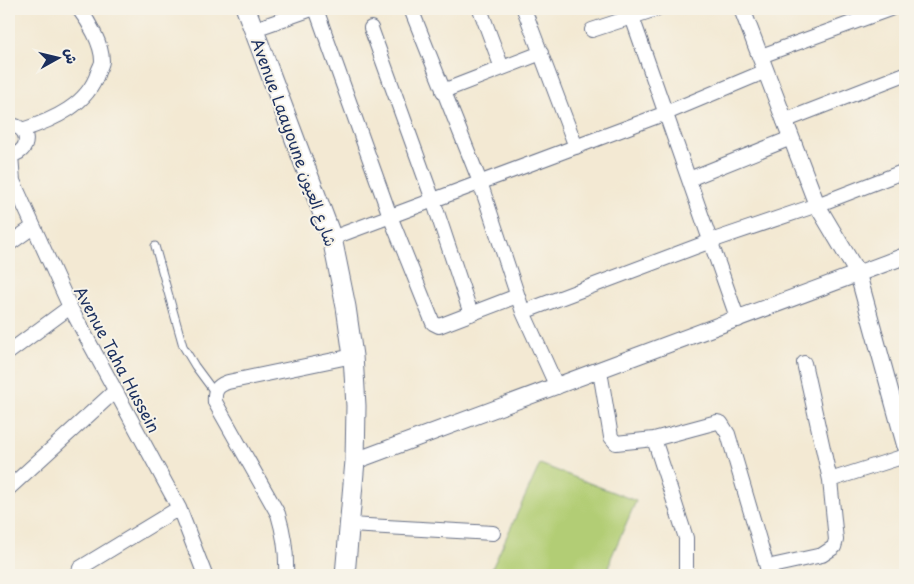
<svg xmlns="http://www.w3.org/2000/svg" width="914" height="584" viewBox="0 0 914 584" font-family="'Playpen Sans','Playpen Sans Arabic',sans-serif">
	<rect width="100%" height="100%" fill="#f7f3e8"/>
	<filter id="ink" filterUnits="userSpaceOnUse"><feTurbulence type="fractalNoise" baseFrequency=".02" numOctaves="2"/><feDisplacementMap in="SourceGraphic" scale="10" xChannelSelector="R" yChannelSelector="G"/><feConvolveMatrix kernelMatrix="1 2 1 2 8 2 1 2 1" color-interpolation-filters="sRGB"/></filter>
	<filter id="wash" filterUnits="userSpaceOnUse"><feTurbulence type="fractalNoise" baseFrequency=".0096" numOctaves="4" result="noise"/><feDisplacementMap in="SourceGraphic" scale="20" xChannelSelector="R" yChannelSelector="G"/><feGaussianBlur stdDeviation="1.12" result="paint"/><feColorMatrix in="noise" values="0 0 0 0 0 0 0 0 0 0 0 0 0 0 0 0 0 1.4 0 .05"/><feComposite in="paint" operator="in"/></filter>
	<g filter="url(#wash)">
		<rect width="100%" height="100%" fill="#f3e9d3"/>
		<path fill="#b2cd74" stroke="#667e69" d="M540 464 636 501 611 558 608 575H489Z"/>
	</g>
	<g filter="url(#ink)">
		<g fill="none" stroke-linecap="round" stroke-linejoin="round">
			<g stroke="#677087" stroke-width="9">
				<path id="service" d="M155 246 183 346 195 366 215 393"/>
			</g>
			<g stroke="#677087" stroke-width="16">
				<path id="minor" d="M316 9 390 216 433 323 439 326 517 296
					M411 9 480 182 523 312 557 387
					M480 9 502 68
					M524 9 576 147
					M632 17 738 320
					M371 28 433 200 471 314
					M255 29 312 9
					M592 30 656 9
					M761 56 890 9
					M443 91 541 53
					M784 121 905 74
					M9 125C31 125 32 154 9 155
					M22 130C53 120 88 105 98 72 99 69 102 64 102 61 102 44 89 22 79 9
					M11 155 13 181 70 307 179 508 205 575
					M689 179 791 138
					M332 238 666 113 766 71
					M9 244 33 227
					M523 312 711 241 817 205 905 171
					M9 352 70 307
					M600 371 611 437 616 443 654 439 717 422 721 423 728 434 767 567 768 575
					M654 439 686 538V575
					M830 480 905 456
					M9 488 115 391
					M350 525 493 533
					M767 567 822 555 834 547 836 540 830 480 804 363
					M81 575 79 572 80 568 179 508
					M286 575C287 554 284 534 278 514L215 402C214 390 217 386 228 382L353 356"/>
			</g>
			<g stroke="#677087" stroke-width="18">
				<path id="tertiary" d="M742 9 817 205 858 274 905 445
					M355 461 905 256"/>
			</g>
			<g stroke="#677087" stroke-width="21">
				<path id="secondary" d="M246 9 332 238 346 307 353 356 356 406 355 461 345 575"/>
			</g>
			<use href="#service" stroke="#fff" stroke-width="7"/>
			<use href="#minor" stroke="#fff" stroke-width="14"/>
			<use href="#tertiary" stroke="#fff" stroke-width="16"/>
			<use href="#secondary" stroke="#fff" stroke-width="19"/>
		</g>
	</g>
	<g text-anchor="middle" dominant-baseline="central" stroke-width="4" stroke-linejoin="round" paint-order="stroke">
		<g font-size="16" fill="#1b2f5e" stroke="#f7f3e8">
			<text transform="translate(295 142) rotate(70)">Avenue Laayoune شارع العيون</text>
			<text transform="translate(118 359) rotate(62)">Avenue Taha Hussein</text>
		</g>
	</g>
	<rect width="914" height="584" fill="none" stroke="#f7f3e8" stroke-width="30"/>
	<g transform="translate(58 58) rotate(82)" stroke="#f7f3e8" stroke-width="4" paint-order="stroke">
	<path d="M0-4L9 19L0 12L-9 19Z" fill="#1b2f5e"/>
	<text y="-8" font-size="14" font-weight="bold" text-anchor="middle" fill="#1b2f5e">ش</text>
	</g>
</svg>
